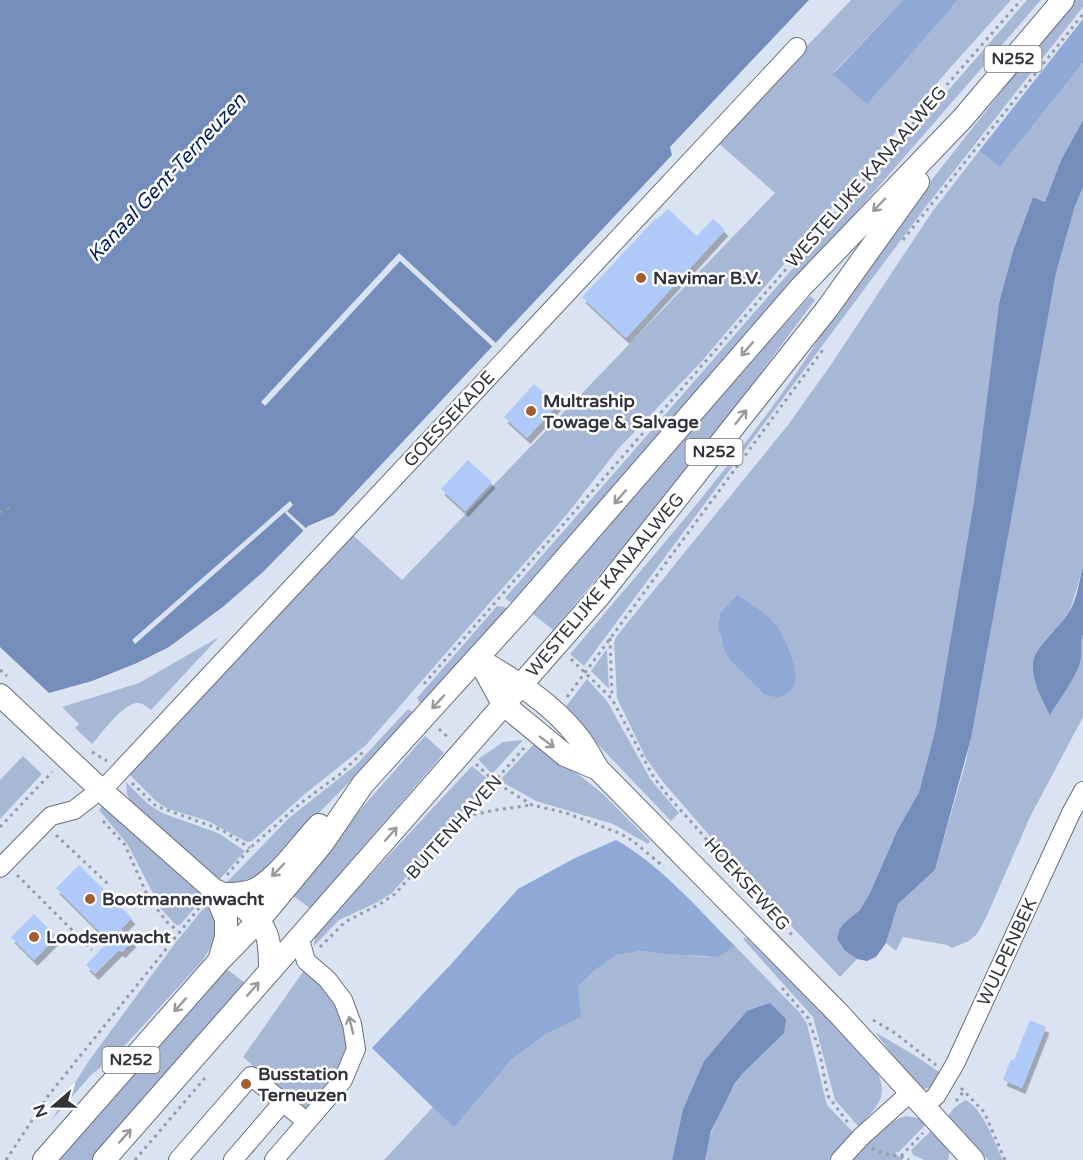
<svg xmlns="http://www.w3.org/2000/svg" width="1083" height="1160" viewBox="0 0 1083 1160" font-family="'Varela Round',sans-serif">
	<defs>
		<filter id="shadow"><feDropShadow dx="3.5" dy="6" stdDeviation="0" flood-color="#0004"/></filter>
	</defs>
	<rect width="100%" height="100%" fill="#dae3f2"/>
	<path fill="#a7b8d7" fill-rule="evenodd" d="M851 0H903L833 73 953 6 958 0H1011L950 68 702 361 618 449 568 513 366 745 305 794 252 841 247 842 208 821 168 809 157 802 128 773 353 535 402 580 775 193 716 141Z
		M1027 0H1041L514 605 505 598Z
		M1074 0H1083V7L924 209 584 666 570 654C647 563 727 473 795 375 820 340 839 302 864 268 932 177 1004 89 1074 0Z
		M1083 63V120L1061 160 1045 202 1033 197 1013 251 999 303 974 501 935 731 919 792 897 831 870 893 860 910 844 923 839 930 837 939 844 950 857 959 840 977 757 890 663 782 646 758 617 698 614 643 616 637 788 425 830 366 932 212 979 151 1000 167ZM720 613 784 638 794 670 747 676C727 657 716 643 720 613Z
		M1083 187V566C1072 610 1054 653 1040 696L1050 714C1059 700 1075 679 1080 663 1083 653 1079 644 1083 634V717L1030 817 986 918 977 934 969 941 952 948 947 945 903 937 896 951 886 943 898 904 935 870 966 761 1056 273 1075 206Z
		M810 296 815 300 683 477 553 630 533 614 627 503Z
		M497 606 504 607 509 610 422 707 417 698Z
		M219 637 151 710C147 707 144 704 139 703 124 701 102 733 92 744L75 728 79 724 62 707 139 683Z
		M606 650 607 652 609 689 591 671Z
		M587 679 607 701 651 780 679 813 671 821 564 709Z
		M408 709 416 714 313 819 257 880 238 885 227 882 289 818 356 765Z
		M425 736 444 753 310 908 288 892Z
		M523 740 492 774 478 759 503 742Z
		M534 744 578 774 603 794 650 841 648 844 613 824 536 801 504 783 502 778Z
		M23 756 42 774 0 819V780Z
		M472 766 490 781 392 893 378 902 339 920 314 946 315 936 336 912Z
		M126 782 148 804 162 813 218 833 245 851 219 880 132 805 127 794Z
		M102 806 204 897 180 925H176L161 909 128 845 99 810Z
		M208 903 216 917 218 936 202 961 119 1052 91 1075 51 1121 88 1062 176 942Z
		M746 937 830 1020 877 1072C890 1098 875 1108 859 1127L835 1100 813 1017 743 939Z
		M735 946 800 1013 807 1024 827 1105 854 1133 829 1160H705C709 1129 725 1098 743 1073L720 1043 704 1061 683 1109 672 1160H384L433 1107 454 1128 512 1059 548 1033 580 1017 578 987 595 970 617 955 641 951 705 957 722 955Z
		M224 967 245 983 92 1160H55Z
		M305 969 332 996 349 1028V1064L304 1111 243 1057Z
		M875 1032 914 1055 945 1076 932 1088 919 1089Z
		M965 1100C982 1106 995 1144 1003 1160H988L947 1117 954 1108Z
		M906 1116 918 1118 927 1123 899 1152 895 1153 903 1160H849C866 1143 883 1123 906 1116Z
		M932 1130 950 1149 948 1160H924L913 1155 911 1150Z"/>
	<path fill="#8fa8d6" d="M903 0H958L867 104 833 74Z
		M1083 19V63L1000 167 979 151Z
		M737 595C750 604 765 612 775 624 784 635 798 667 795 682 794 690 785 694 779 698L764 694 730 660 724 649 718 627 720 613Z
		M616 840C662 866 698 909 735 946L722 955 716 957 667 954 641 951 617 955 595 970 578 987 581 1017 548 1033 512 1059 454 1128 372 1048 452 963 518 889 575 858Z"/>
	<path fill="#758dba" d="M0 0H809L670 147 672 155 334 515 308 526 264 571 224 606 169 647 137 663 92 681 49 693 0 647Z
		M1083 120V187L1075 206 1056 273 971 738 935 870 898 904 886 943 876 957 867 961 857 959 844 950 837 939 839 930 844 923 860 910 870 893 897 831 919 792 935 731 974 501 999 303 1013 251 1033 197 1045 202 1061 160Z
		M1083 566V634C1079 644 1083 653 1080 663 1075 679 1059 700 1050 715 1042 700 1029 676 1034 658 1038 646 1060 626 1068 614 1077 600 1079 582 1083 566Z
		M770 1003 786 1019 784 1033 743 1073 734 1085 711 1131 705 1160H672L683 1109 704 1061 747 1011Z"/>
	<path fill="#dae3f2" d="M399 253 497 344 494 348 400 261 265 406 261 402Z
		M290 501 293 505 287 511 308 530 306 533 285 513 286 511 135 644 132 640Z"/>
	<path fill="#afc9f9" filter="url(#shadow)" d="M668 209 697 236 713 219 725 230 626 338 582 297 656 218 657 219Z
		M534 384 557 405 527 438 504 417Z
		M468 460 492 482 465 511 441 489Z
		M79 865 132 918 121 929 133 941 122 952 119 950 95 974 86 965 109 941 56 888Z
		M34 914 57 937 34 960 11 937Z
		M1030 1020 1046 1027 1022 1088 1003 1080 1011 1059 1014 1060Z"/>
	<g fill="none" stroke-linecap="round" stroke-linejoin="round">
		<g stroke="#676f7c" stroke-width="20">
			<path id="minor" d="M0 868 51 816 74 810 109 783 797 47
				M923 1107 936 1096 955 1064 1071 813 1083 791
				M178 1160 251 1076 307 1122
				M233 1160 283 1102
				M274 1160 343 1080 356 1049 352 1024 343 1000 327 979 306 961 299 936
				M840 1160 861 1137 911 1092"/>
		</g>
		<g stroke="#676f7c" stroke-width="24">
			<path id="major" d="M478 659C514 680 552 703 578 737 586 747 592 759 598 769L840 1015 973 1160
				M479 660 503 704 565 755 598 769
				M0 695 102 791 214 890C226 894 234 900 243 907 269 928 270 937 270 969
				M214 890 226 919V937L219 961
				M226 894C236 894 249 894 258 888 280 875 301 844 319 825
				M44 1160 219 961 259 920 322 844 363 784 519 612 802 286 963 118 1063 0
				M104 1160 600 595 827 309 918 182"/>
		</g>
		<path stroke="#969ca8" stroke-width="3" stroke-dasharray="3 4.5" stroke-linecap="butt" d="M903 240 1083 14
			M0 512 13 507
			M610 638 612 697
			M571 659 612 699 653 776 668 796 792 935
			M0 670 7 676
			M424 684 1021 0
			M567 697 825 347
			M439 729 450 739
			M92 752 107 761
			M476 764 495 782 532 805 566 813 619 833 633 841 664 867
			M132 783 156 806 222 830 250 848
			M466 816 496 810 531 805
			M103 821 125 845 149 899 167 922 178 931
			M0 827 52 772
			M56 835 109 885
			M17 875 92 950
			M227 875 250 848 301 803 340 774 364 751
			M320 947 345 922 380 904 395 894 524 748
			M782 988 808 1018 819 1049 828 1096 849 1124
			M873 1020 895 1033 936 1065
			M961 1088 984 1112 1005 1160
			M956 1101 964 1091
			M872 1148C887 1157 895 1153 909 1160
			M901 1156 923 1133
			M6 1160 48 1096 199 908
			M135 1160 205 1078"/>
		<use href="#minor" stroke="#fff" stroke-width="18"/>
		<use href="#major" stroke="#fff" stroke-width="22"/>
	</g>
	<defs><path id="oneway-shaft" d="M-6 0H5M1.5-3L5.5 0L1.5 3" fill="none" stroke-width="1.6" stroke-linecap="round" stroke-linejoin="round" transform="scale(1.5)"/></defs>
	<g stroke="#989a9c">
		<use href="#oneway-shaft" transform="translate(879 205) rotate(134)"/>
		<use href="#oneway-shaft" transform="translate(747 349) rotate(131)"/>
		<use href="#oneway-shaft" transform="translate(741 417) rotate(-52)"/>
		<use href="#oneway-shaft" transform="translate(620 497) rotate(131)"/>
		<use href="#oneway-shaft" transform="translate(438 702) rotate(133)"/>
		<use href="#oneway-shaft" transform="translate(547 742) rotate(37)"/>
		<use href="#oneway-shaft" transform="translate(391 834) rotate(-49)"/>
		<use href="#oneway-shaft" transform="translate(278 870) rotate(134)"/>
		<use href="#oneway-shaft" transform="translate(253 989) rotate(-49)"/>
		<use href="#oneway-shaft" transform="translate(180 1005) rotate(132)"/>
		<use href="#oneway-shaft" transform="translate(351 1025) rotate(-104)"/>
		<use href="#oneway-shaft" transform="translate(125 1136) rotate(-49)"/>
	</g>
	<g fill="#a35e30" stroke="#fff" stroke-width="2">
		<circle cx="641" cy="278" r="6"/>
		<circle cx="531" cy="411" r="6"/>
		<circle cx="90" cy="899" r="6"/>
		<circle cx="34" cy="937" r="6"/>
		<circle cx="246" cy="1084" r="6"/>
	</g>
	<g text-anchor="middle" dominant-baseline="central" stroke-width="5" stroke-linejoin="round" paint-order="stroke">
		<g fill="#fff" stroke="#6f7175" stroke-width="1.5">
			<rect x="984.5" y="46" width="57" height="26" rx="4.5"/>
			<rect x="685.5" y="439" width="57" height="26" rx="4.5"/>
			<rect x="102.5" y="1047" width="57" height="26" rx="4.5"/>
		</g>
		<g font-size="16" font-weight="bold" fill="#31343a">
			<text x="1013" y="59">N252</text>
			<text x="714" y="452">N252</text>
			<text x="131" y="1060">N252</text>
		</g>
		<g font-size="18" fill="#31343a" stroke="#fff">
			<text transform="translate(866 177) rotate(-49)">WESTELIJKE KANAALWEG</text>
			<text transform="translate(449 419) rotate(-47)">GOESSEKADE</text>
			<text transform="translate(605 585) rotate(-50)">WESTELIJKE KANAALWEG</text>
			<text transform="translate(454 827) rotate(-48)">BUITENHAVEN</text>
			<text transform="translate(747 884) rotate(48)">HOEKSEWEG</text>
			<text transform="translate(1007 952) rotate(-65)">WULPENBEK</text>
		</g>
		<g font-size="18" font-weight="bold" fill="#31343a" stroke="#fff" text-anchor="start">
			<text x="653" y="278">Navimar B.V.</text>
			<text x="543" y="401">Multraship<tspan x="543" dy="21">Towage &amp; Salvage</tspan></text>
			<text x="102" y="899">Bootmannenwacht</text>
			<text x="46" y="937">Loodsenwacht</text>
			<text x="258" y="1074">Busstation<tspan x="258" dy="21">Terneuzen</tspan></text>
		</g>
		<g font-size="20" font-style="italic" fill="#0a245b" stroke="#fff">
			<text transform="translate(167 178) rotate(-47)">Kanaal Gent-Terneuzen</text>
		</g>
	</g>
	<g transform="translate(54 1106) rotate(250)" stroke="#ffffff" stroke-width="4.5" paint-order="stroke">
	<path d="M0-4.5L10 22L0 15L-10 22Z" fill="#31343a"/>
	<text y="-9" font-size="16" font-weight="bold" text-anchor="middle" fill="#31343a">N</text>
	</g>
</svg>
